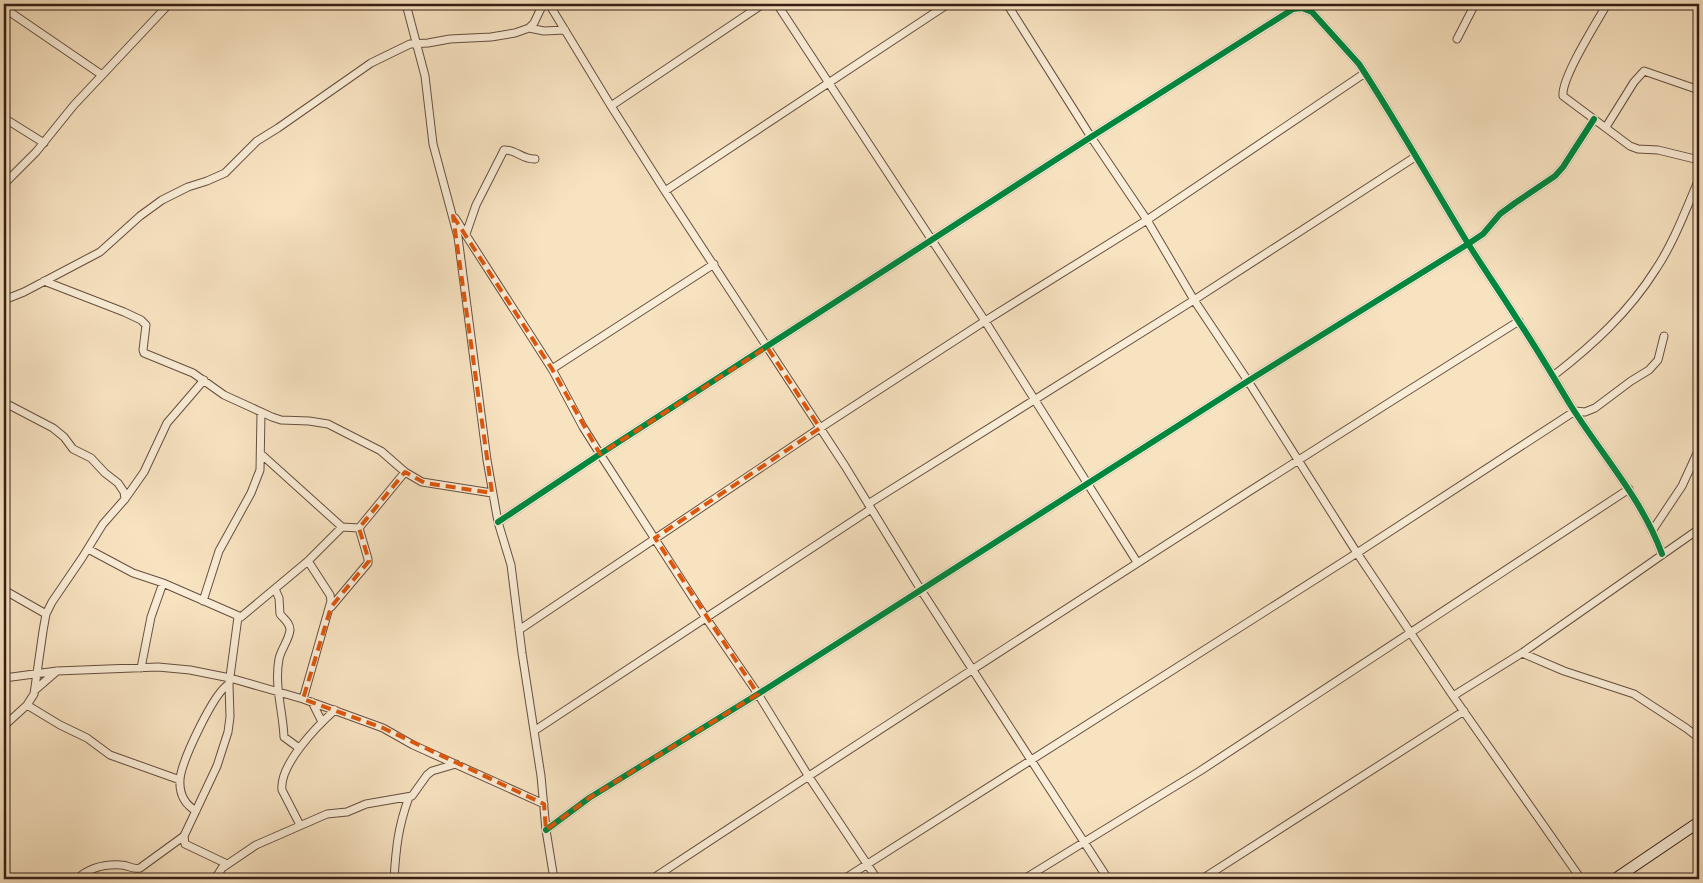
<svg xmlns="http://www.w3.org/2000/svg" width="1703" height="883" viewBox="0 0 1703 883" font-family="Vollkorn,serif">
	<rect width="100%" height="100%" fill="#f8e3c1"/>
	<filter id="stains"><feTurbulence type="fractalNoise" baseFrequency=".004" numOctaves="4"/><feColorMatrix values="0 0 0 0 .2 0 0 0 0 .09 0 0 0 0 .02 0 0 0 .5 -.17"/></filter>
	<radialGradient id="worn" r=".72"><stop offset=".6" stop-color="#630" stop-opacity="0"/><stop offset="1" stop-color="#630" stop-opacity=".3"/></radialGradient>
	<g fill="none" stroke-linecap="round" stroke-linejoin="round">
		<g stroke="#664f3f" stroke-width="9">
			<path id="street" d="M406 4 425 76 433 144 458 237 487 460 498 522 511 565 522 653 541 776 546 830 554 879
				M549 4 611 106 665 191 845 466 921 590 1108 879
				M777 4 985 321 1137 562
				M1007 4 1091 137 1147 220 1194 300 1248 381 1357 553 1453 696 1581 879
				M1607 4C1597 22 1561 78 1563 96L1630 146 1638 149 1658 150 1699 160
				M1696 4 1699 6
				M4 8 102 75
				M529 28 544 31 565 30
				M1457 39 1475 4
				M611 106 763 4
				M4 118 44 143
				M1606 127 1634 82 1644 71 1699 90
				M4 184 36 152 74 105 169 4
				M665 191 948 4
				M455 218 552 369 583 427 600 454 706 618 758 694 809 777 877 879
				M466 234 476 205 504 150C515 149 523 160 535 159
				M44 281 124 312 141 320 146 325 143 350 144 353 193 373 224 395 272 417 281 420 309 421 328 424 381 451 405 472 422 482 492 493
				M4 300 24 292 100 252 140 216 162 200 188 187 207 181 225 173 257 141 278 128 371 63 410 44 428 43 450 39 491 37 515 33 529 28 534 23 543 4
				M552 369 714 264
				M1553 376C1593 345 1629 312 1656 269 1674 242 1686 209 1699 179
				M4 405H9L53 428 64 437 73 449 91 458 105 473 118 483 124 492 125 499
				M261 454 342 527 359 528 405 472
				M868 504 1194 300 1415 157
				M498 522 600 454 1091 137 1293 9 1302 8 1312 12 1359 64C1397 122 1431 183 1467 242 1484 269 1502 295 1519 322 1537 349 1554 378 1571 406 1602 455 1642 499 1662 554
				M1652 531 1682 486 1699 449
				M88 549 133 573 163 583 241 617 308 561 342 527
				M275 589 279 598 280 614C284 619 290 623 290 630 289 640 281 649 279 659 274 686 283 711 284 737L299 748
				M4 590 46 614
				M203 601 219 551 251 493 260 470 261 413
				M331 607 368 563V559L359 528
				M519 630 820 428 985 321 1147 220 1365 73
				M1522 653 1564 671 1634 694 1686 728 1699 738
				M141 668 151 617 163 583
				M4 678 57 671 158 667 190 670 230 678 303 699 383 728 413 745 544 804
				M35 690 57 671
				M1453 696 1522 653 1699 529
				M303 699 331 601 330 595 308 561
				M312 702 322 722
				M27 705 60 725 87 738 110 755 180 780
				M4 726 27 705 34 694 43 631 46 614 52 602 82 558 103 524 125 499 144 472 167 423 204 380
				M534 731 871 509
				M196 811C184 804 179 793 180 779 182 760 214 692 229 684
				M300 825 282 790C279 765 317 726 335 710
				M546 830 589 798 758 694 1248 381 1468 244 1483 234 1500 214 1515 203 1555 176 1563 167 1594 119
				M184 836 185 844 227 864
				M77 879C89 868 104 864 121 865 129 865 132 870 140 868L184 836 217 766 228 732 230 717 229 684 238 617
				M215 879 222 868 256 845 327 814 347 812 366 804 412 796 427 775 432 771 456 764
				M394 879C396 848 398 827 409 797
				M652 879C939 690 1228 503 1519 321
				M844 879 1357 553 1575 411 1585 412 1595 408 1631 381 1649 370 1658 360 1664 336
				M1024 879 1200 771 1629 489
				M1202 879 1464 711"/>
		</g>
		<g stroke="#351e14" stroke-width="12">
			<path id="secondary" d="M1615 879 1699 822"/>
		</g>
		<use href="#street" stroke="#faedd7" stroke-width="7"/>
		<use href="#secondary" stroke="#faedd7" stroke-width="10"/>
		<g stroke="#faedd7" stroke-width="9">
			<path id="cycleway" d="M498 522 600 454 1091 137 1293 9 1302 8 1312 12 1359 64C1397 122 1431 183 1467 242 1484 269 1502 295 1519 322 1537 349 1554 378 1571 406 1602 455 1642 499 1662 554
				M546 830 589 798 758 694 1248 381 1468 244 1483 234 1500 214 1515 203 1555 176 1563 167 1594 119"/>
		</g>
		<use href="#cycleway" stroke="#00873e" stroke-width="6"/>
	</g>
	<path fill="none" stroke="#df560c" stroke-width="4" stroke-dasharray="10 6" stroke-linejoin="round" d="M453 216 552 369 600 454 767 347 820 428 655 538 758 694 589 798 546 830 544 804 383 728 303 699 331 607 369 561 359 528 405 472 425 483 492 493Z"/>
	<rect width="1703" height="883" fill="none" stroke="#f8e3c1" stroke-width="20"/>
	<rect x="5" y="5" width="1693" height="873" fill="none" stroke="#351e14" stroke-width="2.5"/>
	<rect x="10" y="10" width="1683" height="863" fill="none" stroke="#351e14"/>
	<rect width="100%" height="100%" filter="url(#stains)"/>
	<rect width="100%" height="100%" fill="url(#worn)"/>
</svg>
